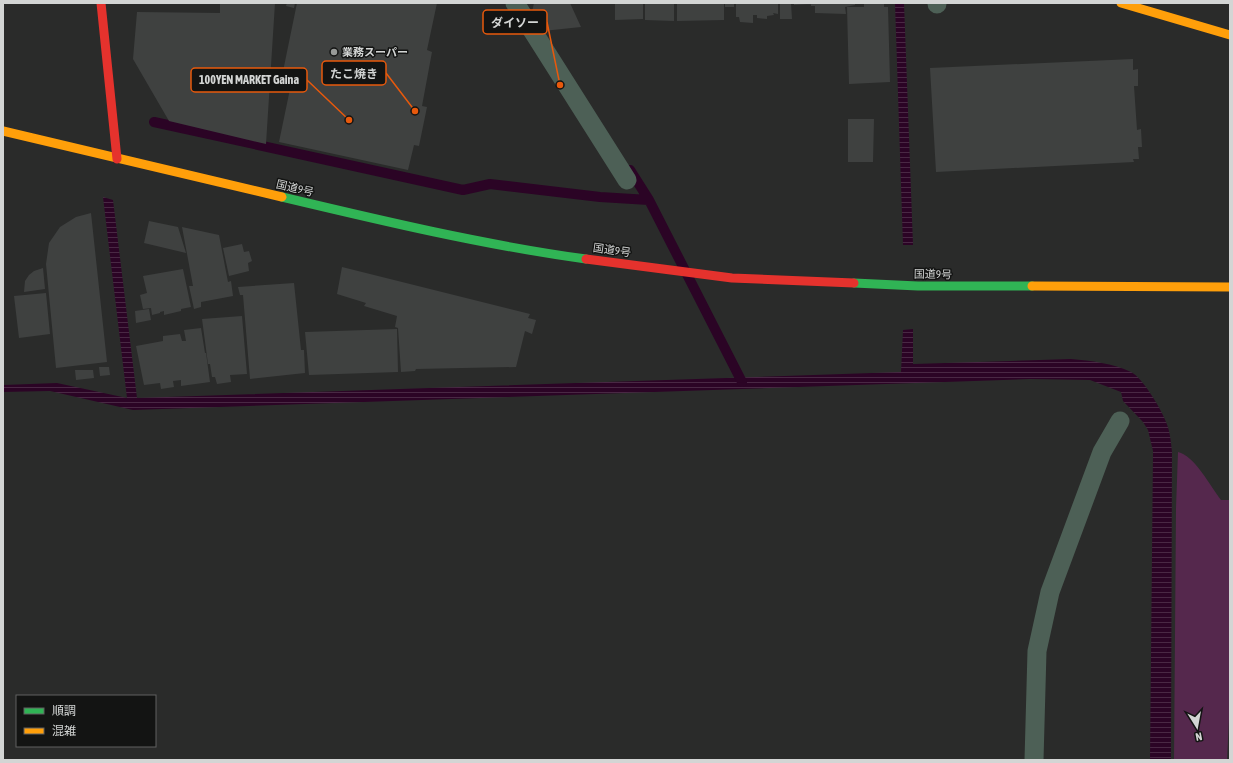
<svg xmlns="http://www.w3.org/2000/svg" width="1233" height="763" viewBox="0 0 1233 763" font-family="'Asap Condensed','Noto Sans JP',sans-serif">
	<defs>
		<pattern id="water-rules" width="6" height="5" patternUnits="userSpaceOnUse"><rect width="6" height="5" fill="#2b0425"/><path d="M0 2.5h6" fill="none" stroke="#492844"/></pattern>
	</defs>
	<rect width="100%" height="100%" fill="#2a2b2a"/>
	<path fill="#55284d" d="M1178 452C1194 455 1211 487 1221 500H1230V699L1227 760H1174L1176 508Z"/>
	<path fill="url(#water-rules)" d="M895 3H904L913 245H903Z
		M103 197 113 200 137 398 901 372 903 330 913 329V364L1071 359C1091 361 1113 363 1131 372 1143 378 1161 409 1166 422 1170 431 1171 442 1172 452L1171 760H1150L1153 451 1148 430 1143 422 1123 401 1121 392 1090 380 1030 379 133 410 50 391 3 392V385L57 383 127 398Z"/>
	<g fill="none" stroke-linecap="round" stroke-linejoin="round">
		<path stroke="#2b0425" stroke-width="10" d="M154 122 463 190 490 184 600 197 649 200
			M630 170 649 200 742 382"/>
	</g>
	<path fill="#3f4140" d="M220 3H275L266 144 169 121 133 59 137 12 220 13Z
		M287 3H295L294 8 286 6Z
		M297 3H437L427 50 432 52 422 106 427 107 419 146 414 145 408 170 279 142 290 89 280 86Z
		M534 3H570L581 27 543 31 532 12Z
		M615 3H643V19L615 20Z
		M645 3H674V21L645 20Z
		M677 3H724V20L677 21Z
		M725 3H734V7H725Z
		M736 3H778V14L773 13 774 15 767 16V19L757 18V15H753V23L740 22 739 17H736Z
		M780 3H791L792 19H780Z
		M794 3H811V4L794 5Z
		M811 3H855V5L845 7 846 14 815 13V6H811Z
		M864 3H884V7H888L890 82 849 84 847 7H864Z
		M1133 59V70L1138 69V86H1134L1137 130 1141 129 1142 147H1138L1139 159H1133L1134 162 936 172 930 68Z
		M848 119H874L873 162H848Z
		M91 213 107 362 56 368 46 264 49 243 60 227 76 217Z
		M149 221 178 227 186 253 144 243Z
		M182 227 219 235 228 282 231 281 233 296 201 302V307L194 309 189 286H193Z
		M242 244 244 252 249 251 252 261 248 263 249 271 229 276 223 248Z
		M342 267 530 314 528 318 536 320 532 334 525 331 516 367 416 369 415 371 401 372 398 328 395 327 397 316 364 306 366 303 337 294Z
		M43 268 45 289 24 292 25 281 29 275 34 271Z
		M183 269 191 307 181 309V311L164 315V311L160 312V313L152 315 151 308 143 309 140 295 147 293 143 276Z
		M294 283 301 350H304L305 373 250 379 243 295H240L238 287Z
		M46 293 50 334 19 338 14 296Z
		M149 309 151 320 136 323 135 311Z
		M242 316 247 374 230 375 231 382 217 384 215 377H212L210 364H208L202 319Z
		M201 328 205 353H206L210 382 181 386V380L173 381 174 387 161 389 160 383 144 385 136 346 163 341V336L180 334 182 341H186L184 330Z
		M397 329 398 372 309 375 305 332Z
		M99 367H109L110 375 100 376Z
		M75 370H93L94 378 76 380Z"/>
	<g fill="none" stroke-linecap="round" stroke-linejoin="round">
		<path stroke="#4d6056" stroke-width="19" d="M515 3 627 180
			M937 3V4
			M1034 760 1037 651 1050 592 1102 452 1120 421"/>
		<path stroke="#30b455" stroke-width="9" d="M282 197C383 221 484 245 586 259
			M854 283 918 286H1032"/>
		<path stroke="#ff9f0a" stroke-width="9" d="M1121 3 1230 35
			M3 131 282 197
			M1032 286 1230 287"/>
		<path stroke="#e5322d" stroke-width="9" d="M101 3 117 159
			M586 259 732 278 854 283"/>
	</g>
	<circle fill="#989a98" stroke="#131413" stroke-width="1.5" cx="334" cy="52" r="4"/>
	<g text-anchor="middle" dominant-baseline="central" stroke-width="3" stroke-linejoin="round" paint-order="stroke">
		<g font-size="11" font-weight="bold" fill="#d3d5d4" stroke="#131413" text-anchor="start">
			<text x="342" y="52">業務スーパー</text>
		</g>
		<g font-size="11" fill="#d3d5d4" stroke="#131413">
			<text transform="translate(295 188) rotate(13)">国道9号</text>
			<text transform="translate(612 250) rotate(8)">国道9号</text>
			<text transform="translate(933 274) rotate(1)">国道9号</text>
		</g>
	</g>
	<path fill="none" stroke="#e8590c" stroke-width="1.5" d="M560 85L547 22M415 111L386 73M349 120L307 80"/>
	<g fill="#e8590c" stroke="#131413" stroke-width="1.5">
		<circle cx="560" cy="85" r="4"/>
		<circle cx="415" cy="111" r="4"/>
		<circle cx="349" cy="120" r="4"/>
	</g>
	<g fill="#131413" stroke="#e8590c" stroke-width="1.5">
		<rect x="483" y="10" width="64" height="24" rx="4"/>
		<rect x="322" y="61" width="64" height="24" rx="4"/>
		<rect x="191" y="68" width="116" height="24" rx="4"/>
	</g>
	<g font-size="12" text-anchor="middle" font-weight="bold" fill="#d3d5d4">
		<text x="515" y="27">ダイソー</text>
		<text x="354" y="78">たこ焼き</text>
		<text x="249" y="84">100YEN MARKET Gaina</text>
	</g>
	<rect width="1233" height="763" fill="none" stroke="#d3d5d4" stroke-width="8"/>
	<rect x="16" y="695" width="140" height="52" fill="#131413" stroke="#606160"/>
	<rect x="24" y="708" width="20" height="6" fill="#30b455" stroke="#606160"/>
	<text x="52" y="715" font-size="12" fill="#d3d5d4">順調</text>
	<rect x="24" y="728" width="20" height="6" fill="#ff9f0a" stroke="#606160"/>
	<text x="52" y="735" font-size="12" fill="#d3d5d4">混雑</text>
	<g transform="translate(1197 727) rotate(169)" stroke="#131413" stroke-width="3" paint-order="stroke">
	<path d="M0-3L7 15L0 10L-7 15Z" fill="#d3d5d4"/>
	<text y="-6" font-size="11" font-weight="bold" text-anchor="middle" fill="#d3d5d4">N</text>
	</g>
</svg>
